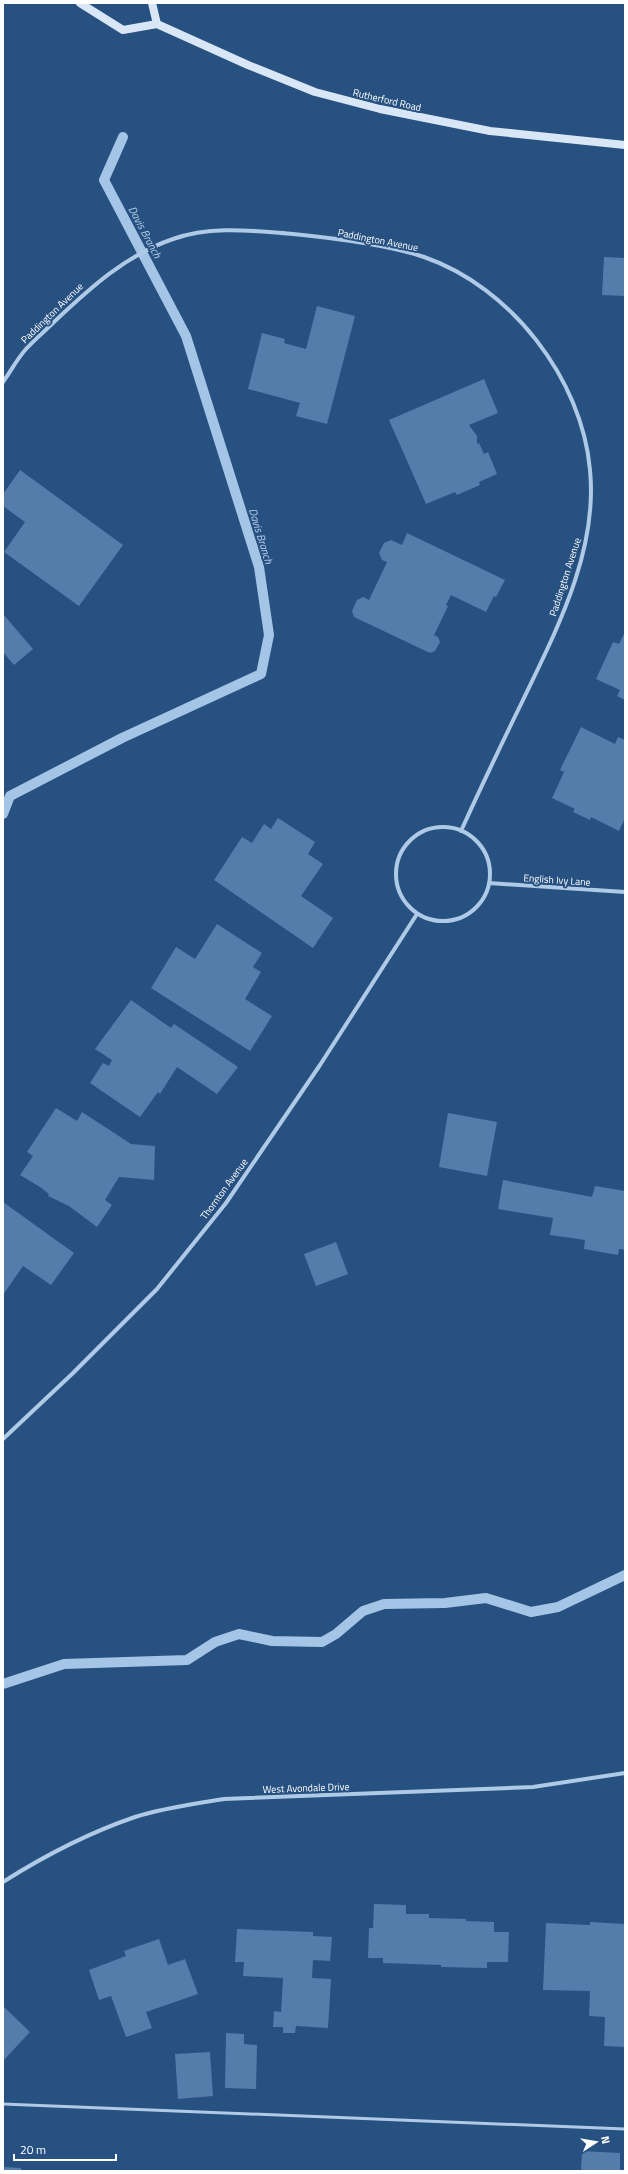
<svg xmlns="http://www.w3.org/2000/svg" width="628" height="2174" viewBox="0 0 628 2174" font-family="'Titillium Web',sans-serif">
	<rect width="100%" height="100%" fill="#275181"/>
	<g fill="none" stroke-linecap="round" stroke-linejoin="round">
		<path stroke="#a4c5e6" stroke-width="10" d="M3 814 10 796 122 738 261 674 269 635 259 567 186 336 104 180 123 137
			M3 1684 64 1664 187 1660 215 1642 239 1634 272 1641 322 1642 336 1634 363 1611 384 1604 445 1603 486 1598 531 1612 558 1607 625 1575"/>
	</g>
	<path fill="#547dab" d="M604 257 625 258V296L602 295Z
		M317 306 355 316 327 424 296 416 300 403 248 389 262 333 285 339 284 343 306 349Z
		M484 379 498 413 469 425 477 436V444L479 443 484 454 488 452 497 474 479 482 480 485 457 495 455 492 426 504 389 420Z
		M20 470 123 545 79 606 4 552 25 522 3 506V494Z
		M407 533 505 580 496 597 494 596 486 612 451 595 446 605 448 606 434 635 438 637 440 642 435 651 430 653 354 617 352 611 357 600 363 597 369 600 387 562 382 560 379 553 384 543 391 540 402 545Z
		M3 614 33 649 14 665 3 652Z
		M625 632V700L617 696 620 690 596 679 613 642 619 644Z
		M581 727 615 744 618 737 625 740V818L619 831 591 817 590 820 573 812 575 809 552 798 564 772 560 770Z
		M278 818 315 842 308 854 323 864 301 896 333 918 313 948 214 880 242 837 252 843 264 824 271 829Z
		M217 924 262 953 253 967 261 972 245 999 272 1016 250 1051 151 988 176 947 195 959Z
		M131 1000 171 1028 174 1024 238 1067 217 1094 177 1067 160 1094 158 1092 140 1117 90 1083 103 1063 109 1066 112 1060 95 1049Z
		M56 1108 77 1121 82 1112 131 1144 155 1146 154 1180 119 1177 105 1200 112 1205 97 1227 69 1206 48 1196 49 1194 40 1187 20 1175 33 1156 27 1152Z
		M448 1113 497 1122 487 1176 439 1167Z
		M503 1180 592 1197 595 1186 625 1191V1250L619 1249 618 1255 584 1249 585 1240 550 1235 553 1218 498 1209Z
		M3 1202 74 1253 51 1285 23 1266 3 1295Z
		M336 1242 348 1274 316 1286 304 1254Z
		M374 1904 406 1905V1914H429V1918L466 1919V1921L494 1922V1932H509L508 1962H487V1968L441 1967V1965L383 1963V1958H368L369 1928H373Z
		M590 1922 625 1924V2047L604 2046 605 2017 589 2016 590 1991 543 1990 546 1923 590 1925Z
		M237 1929 313 1932V1936L332 1937 330 1961 313 1960 312 1978 331 1979 328 2028 296 2026 295 2033H283V2027H273L274 2011 281 2012 283 1978 243 1976 244 1962H235Z
		M159 1939 168 1965 185 1959 198 1994 146 2012 152 2028 126 2037 111 1996 99 2000 89 1970 126 1956 124 1951Z
		M3 2006 30 2032 3 2061Z
		M226 2033 244 2034V2044L257 2045 256 2089 225 2088Z
		M210 2052 213 2096 178 2099 175 2054Z
		M582 2151 620 2153V2171H581Z
		M3 2167 21 2168V2171H3Z"/>
	<g fill="none" stroke-linecap="round" stroke-linejoin="round">
		<path stroke="#afcae6" stroke-width="3" d="M3 2104 625 2129"/>
		<path stroke="#afcae6" stroke-width="4" d="M3 382C11 371 17 359 26 349 35 339 46 330 55 321 90 288 126 255 173 239 211 225 254 231 293 234 333 238 386 244 424 257 511 287 582 379 590 470 598 551 557 629 523 700 502 743 481 787 461 831
			M396 874a47 47 0 1 1 94 0a47 47 0 1 1-94 0Z
			M489 883 625 892
			M3 1439 72 1374 157 1289 226 1203 320 1065 417 914
			M3 1882C44 1856 88 1833 135 1817 163 1808 194 1804 224 1799L533 1787 625 1773"/>
		<path stroke="#d8e6f6" stroke-width="8" d="M80 3 123 30 157 24 248 65 315 92 380 109 490 131 625 145
			M152 3 157 24"/>
	</g>
	<g text-anchor="middle" dominant-baseline="central" stroke-width="4" stroke-linejoin="round" paint-order="stroke">
		<g font-size="10" fill="#fff" stroke="#275181">
			<text transform="translate(387 100) rotate(13)">Rutherford Road</text>
			<text transform="translate(378 240) rotate(11)">Paddington Avenue</text>
			<text transform="translate(52 313) rotate(-44)">Paddington Avenue</text>
			<text transform="translate(565 577) rotate(-72)">Paddington Avenue</text>
			<text transform="translate(557 880) rotate(4)">English Ivy Lane</text>
			<text transform="translate(224 1189) rotate(-54)">Thornton Avenue</text>
			<text transform="translate(306 1788) rotate(-2)">West Avondale Drive</text>
		</g>
		<g font-size="11" font-style="italic" fill="#bad3ee" stroke="#275181">
			<text transform="translate(145 232) rotate(62)">Davis Branch</text>
			<text transform="translate(261 536) rotate(73)">Davis Branch</text>
		</g>
	</g>
	<rect width="628" height="2174" fill="none" stroke="#ffffff" stroke-width="8"/>
	<g transform="translate(596 2142) rotate(78)" stroke="#275181" stroke-width="3" paint-order="stroke">
	<path d="M0-3L7 15L0 10L-7 15Z" fill="#ffffff"/>
	<text y="-6" font-size="11" font-weight="bold" text-anchor="middle" fill="#ffffff">N</text>
	</g>
	<path d="M14 2154v6h102v-6" fill="none" stroke="#ffffff" stroke-width="2"/>
	<text x="20" y="2154" font-size="12" fill="#ffffff" stroke="#275181" stroke-width="3" paint-order="stroke">20 m</text>
</svg>
